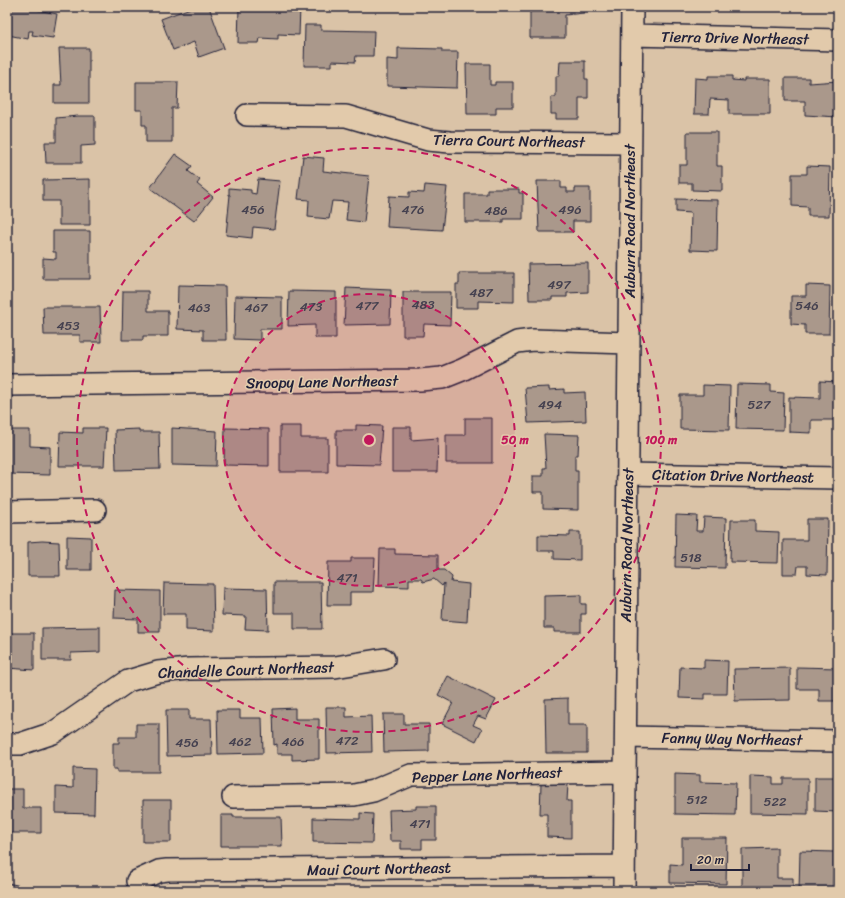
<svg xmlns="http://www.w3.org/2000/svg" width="845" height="898" viewBox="0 0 845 898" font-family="Sriracha,sans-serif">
	<rect width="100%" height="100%" fill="#dac3a7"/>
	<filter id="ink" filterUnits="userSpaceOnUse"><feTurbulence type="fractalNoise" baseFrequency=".025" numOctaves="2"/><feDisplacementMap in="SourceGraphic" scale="8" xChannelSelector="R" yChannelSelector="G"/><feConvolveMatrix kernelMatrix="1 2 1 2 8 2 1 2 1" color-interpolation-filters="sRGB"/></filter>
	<g filter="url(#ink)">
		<path fill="#aa988b" stroke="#22223b" d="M11 7H38V10L57 14 53 38 32 35 33 31H29L28 39 8 35Z
			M193 7H209L224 48 199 57 194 42 173 50 161 19Z
			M239 7H300L299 35 278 34V39L260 38 259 43H238Z
			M530 7H584V13L565 15V38H530Z
			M305 25H321V30L374 31 373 56H356L355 62 332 61V66H304Z
			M59 48H89V103H54V85H61Z
			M398 48 442 49V52H458L457 88 387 86V59L398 60Z
			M560 61H585V79H588V98H579V119H556V114H551V97H556V76H559Z
			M466 64H490V85H495V82H513V107H496V114H467Z
			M708 76H732V80L744 81V79H770V114H729V100L710 99 709 114H694L695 78 708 79Z
			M785 78H809V83L838 81V117L805 115V101H785Z
			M136 82H178L177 108H172V142H146V125H142V110H136Z
			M78 116H95V145L81 146V163H46L45 142H56V118Z
			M687 132H717V166H722V191L692 190V183H679V165H687Z
			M175 154 192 166 188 171 200 180 197 184 213 197 194 221 150 188Z
			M303 156 324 158 323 171 369 176 364 222 346 220 348 202 332 201 329 219 308 217 309 200 298 199Z
			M807 166 830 167 829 216H808V207L792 206V174H807Z
			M90 179V225H59V201H43V180Z
			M258 179 280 181 274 229 253 227 252 238 226 235 230 195H229V188L251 190V193L256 194Z
			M537 181H561V188H567V192H575V188H590V221H573V232H539Z
			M425 185 447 187 442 230 387 227 389 196 409 197V192L424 193Z
			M487 189H519V193H523V219H503V222H465V194H487Z
			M676 199 718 200 717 251 690 250 691 213 676 212Z
			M53 231H90V279H43V258L56 259V252H53Z
			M588 263V292L567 293V297H552V300H529L528 264Z
			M459 273H514V302L478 301V308H456V284H459Z
			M178 285 225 286 226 340H203V330L177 329Z
			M806 285 830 286 829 334H805V325L791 324V296H806Z
			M346 288 391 290 390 324 344 325Z
			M123 291H148V311H168V336H143V340H122Z
			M289 291 336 292V338H315V325L288 326Z
			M403 292H451L450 325 424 324 423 336H403Z
			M235 296 282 297V329H260V340L234 339Z
			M43 307H100L101 342H80V335H44Z
			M820 381 838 382 837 420H811V433L789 432V397L820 398Z
			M737 384 771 385V392L784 393 783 430 736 429Z
			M703 385 730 386 729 430 680 429V395H703Z
			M549 387V390L564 389V393L585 392 586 421 528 423 525 388Z
			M465 418H492V463H446V435H465Z
			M356 425 382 426 379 465 336 464V430H356Z
			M280 426H301V438H328V472H280Z
			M392 427H411V440L438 438 437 472H392Z
			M83 428H106L104 466H59L60 432 83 433Z
			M172 428 217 431 216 466 172 465Z
			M225 428 269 429V466L224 465Z
			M139 429V432H159L160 469 116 470 115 430Z
			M7 430H30V446L50 447V475L7 474Z
			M544 434 579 435 578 455H575V471H578V510L543 509V492H533V476H543V468H546Z
			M676 515 697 516 696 531H703L704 517 726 518 725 568 675 567Z
			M807 519H828L827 575 807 574V566H798L797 574H783V540H807Z
			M731 520H755V531L779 532 778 563 730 562Z
			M570 532H580V560L554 559V551H538V535L570 536Z
			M67 536 91 537V570H67Z
			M42 541 59 542 60 576H28V542Z
			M380 549H395V554L438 555V570H444L452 577 451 582 469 584 467 622 442 620 444 583 442 586 434 579 423 582 421 579H409V587L379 586Z
			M351 558H375L373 592H350V605H327L328 562H351Z
			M274 582H321L322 629H294V613H274Z
			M164 583 213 584 214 631 186 630V614H163Z
			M223 588 267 589 268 630 245 629 246 616 222 615Z
			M115 590 160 591V632H138V619L114 618Z
			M581 595V604H586V614H581V632H554V628H544V596Z
			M100 627V652L71 653V660H42V628Z
			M7 633H34V670L7 668Z
			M704 660 728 661 727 694H705V699L679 698 680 667 704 668Z
			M797 667 838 668V701H819V689H797Z
			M790 668V700L735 701 734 669Z
			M448 676 496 700 486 719 478 716 473 725 482 729 476 741 442 724 453 703 438 695Z
			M568 698V725H587V753H546L545 699Z
			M326 707H346V717L371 716 372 752 327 753Z
			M295 708V719H319V759L292 760V754H277V744L274 745 273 709Z
			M166 710H189V719H211L212 755 167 756Z
			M217 710H240V718H262L263 753 218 754Z
			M383 714H404V724H429V751L384 752Z
			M136 724H159V772H117V769H113V743H119V737H136Z
			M73 768 95 769 94 814 56 813V787L73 788Z
			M675 774 700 775V782L736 783 735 815 675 814Z
			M750 776 773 777V784H783V778H808V814L750 813Z
			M815 777H838V812L815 811Z
			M541 784H568L567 801H571V838L547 837V814H540Z
			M7 789H23V808H41V833H7Z
			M143 800H171V842H143Z
			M416 806H436V840H422V849H401V841H390L389 810 416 809Z
			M360 813 373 814 372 843 313 842V818L360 819Z
			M221 815H233V817H281L282 846H221Z
			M682 838H727L726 884 670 883V864L682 865Z
			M777 848V878H793V891H742V849Z
			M800 851 834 852 833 891H799Z
			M8 883 25 887 24 891H7Z"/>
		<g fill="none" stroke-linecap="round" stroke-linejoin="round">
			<g stroke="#22223b" stroke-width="24">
				<path id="minor" d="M632 35 838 40
					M247 115 346 116 428 140 450 142 630 143
					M7 385 420 380 442 378 462 370 517 342 533 340 629 343
					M628 474 838 478
					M7 512 95 510
					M626 737 838 741
					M7 744H20L53 733 128 681 158 672 189 669 335 667 384 659
					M233 797 354 795 373 791 411 775 625 772
					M137 881 159 871 167 870 624 866
					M624 891 632 7"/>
			</g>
			<use href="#minor" stroke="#e2caab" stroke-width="21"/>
		</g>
	</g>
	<circle cx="369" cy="440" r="146" fill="#c2185b" fill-opacity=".12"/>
	<g fill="none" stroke="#c2185b" stroke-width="2" stroke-dasharray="7 5">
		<circle cx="369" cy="440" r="146"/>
		<circle cx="369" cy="440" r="292"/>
	</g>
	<g text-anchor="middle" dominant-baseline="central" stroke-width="3" stroke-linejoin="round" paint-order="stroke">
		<g font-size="13" fill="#44404f">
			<text x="253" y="209">456</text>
			<text x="413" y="209">476</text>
			<text x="570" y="209">496</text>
			<text x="496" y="210">486</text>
			<text x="559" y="284">497</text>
			<text x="481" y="292">487</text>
			<text x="423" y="304">483</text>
			<text x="367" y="305">477</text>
			<text x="807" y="305">546</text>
			<text x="311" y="306">473</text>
			<text x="199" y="307">463</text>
			<text x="256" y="307">467</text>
			<text x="68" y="325">453</text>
			<text x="550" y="404">494</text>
			<text x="759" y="404">527</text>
			<text x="691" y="557">518</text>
			<text x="347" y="577">471</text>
			<text x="347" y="740">472</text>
			<text x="240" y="741">462</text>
			<text x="293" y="741">466</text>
			<text x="187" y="742">456</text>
			<text x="697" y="799">512</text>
			<text x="775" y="801">522</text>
			<text x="420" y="823">471</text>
		</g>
		<g font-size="15" fill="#22223b" stroke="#e2caab">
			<text transform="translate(735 38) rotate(1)">Tierra Drive Northeast</text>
			<text transform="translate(509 141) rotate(1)">Tierra Court Northeast</text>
			<text transform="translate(630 221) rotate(-90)">Auburn Road Northeast</text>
			<text transform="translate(322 382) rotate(-1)">Snoopy Lane Northeast</text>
			<text transform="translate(733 476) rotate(1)">Citation Drive Northeast</text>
			<text transform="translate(627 545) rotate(-89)">Auburn Road Northeast</text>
			<text transform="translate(246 670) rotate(-2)">Chandelle Court Northeast</text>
			<text transform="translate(732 739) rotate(1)">Fanny Way Northeast</text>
			<text transform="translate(487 775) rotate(-2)">Pepper Lane Northeast</text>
			<text transform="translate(379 869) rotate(-1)">Maui Court Northeast</text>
		</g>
	</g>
	<circle cx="369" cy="440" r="6" fill="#c2185b" stroke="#e2caab" stroke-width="2"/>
	<g font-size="12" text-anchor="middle" font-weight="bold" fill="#c2185b" stroke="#e2caab" stroke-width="3" stroke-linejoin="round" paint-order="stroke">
		<text x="515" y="444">50 m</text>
		<text x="661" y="444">100 m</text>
	</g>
	<rect width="845" height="898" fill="none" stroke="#e2caab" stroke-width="24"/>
	<rect x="12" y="12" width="821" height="874" fill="none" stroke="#22223b" stroke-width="1.5" filter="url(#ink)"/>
	<path d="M691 864v6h58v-6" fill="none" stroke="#22223b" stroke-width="2"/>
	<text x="697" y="864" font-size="12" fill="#22223b" stroke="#e2caab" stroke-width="3" paint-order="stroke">20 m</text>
</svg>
